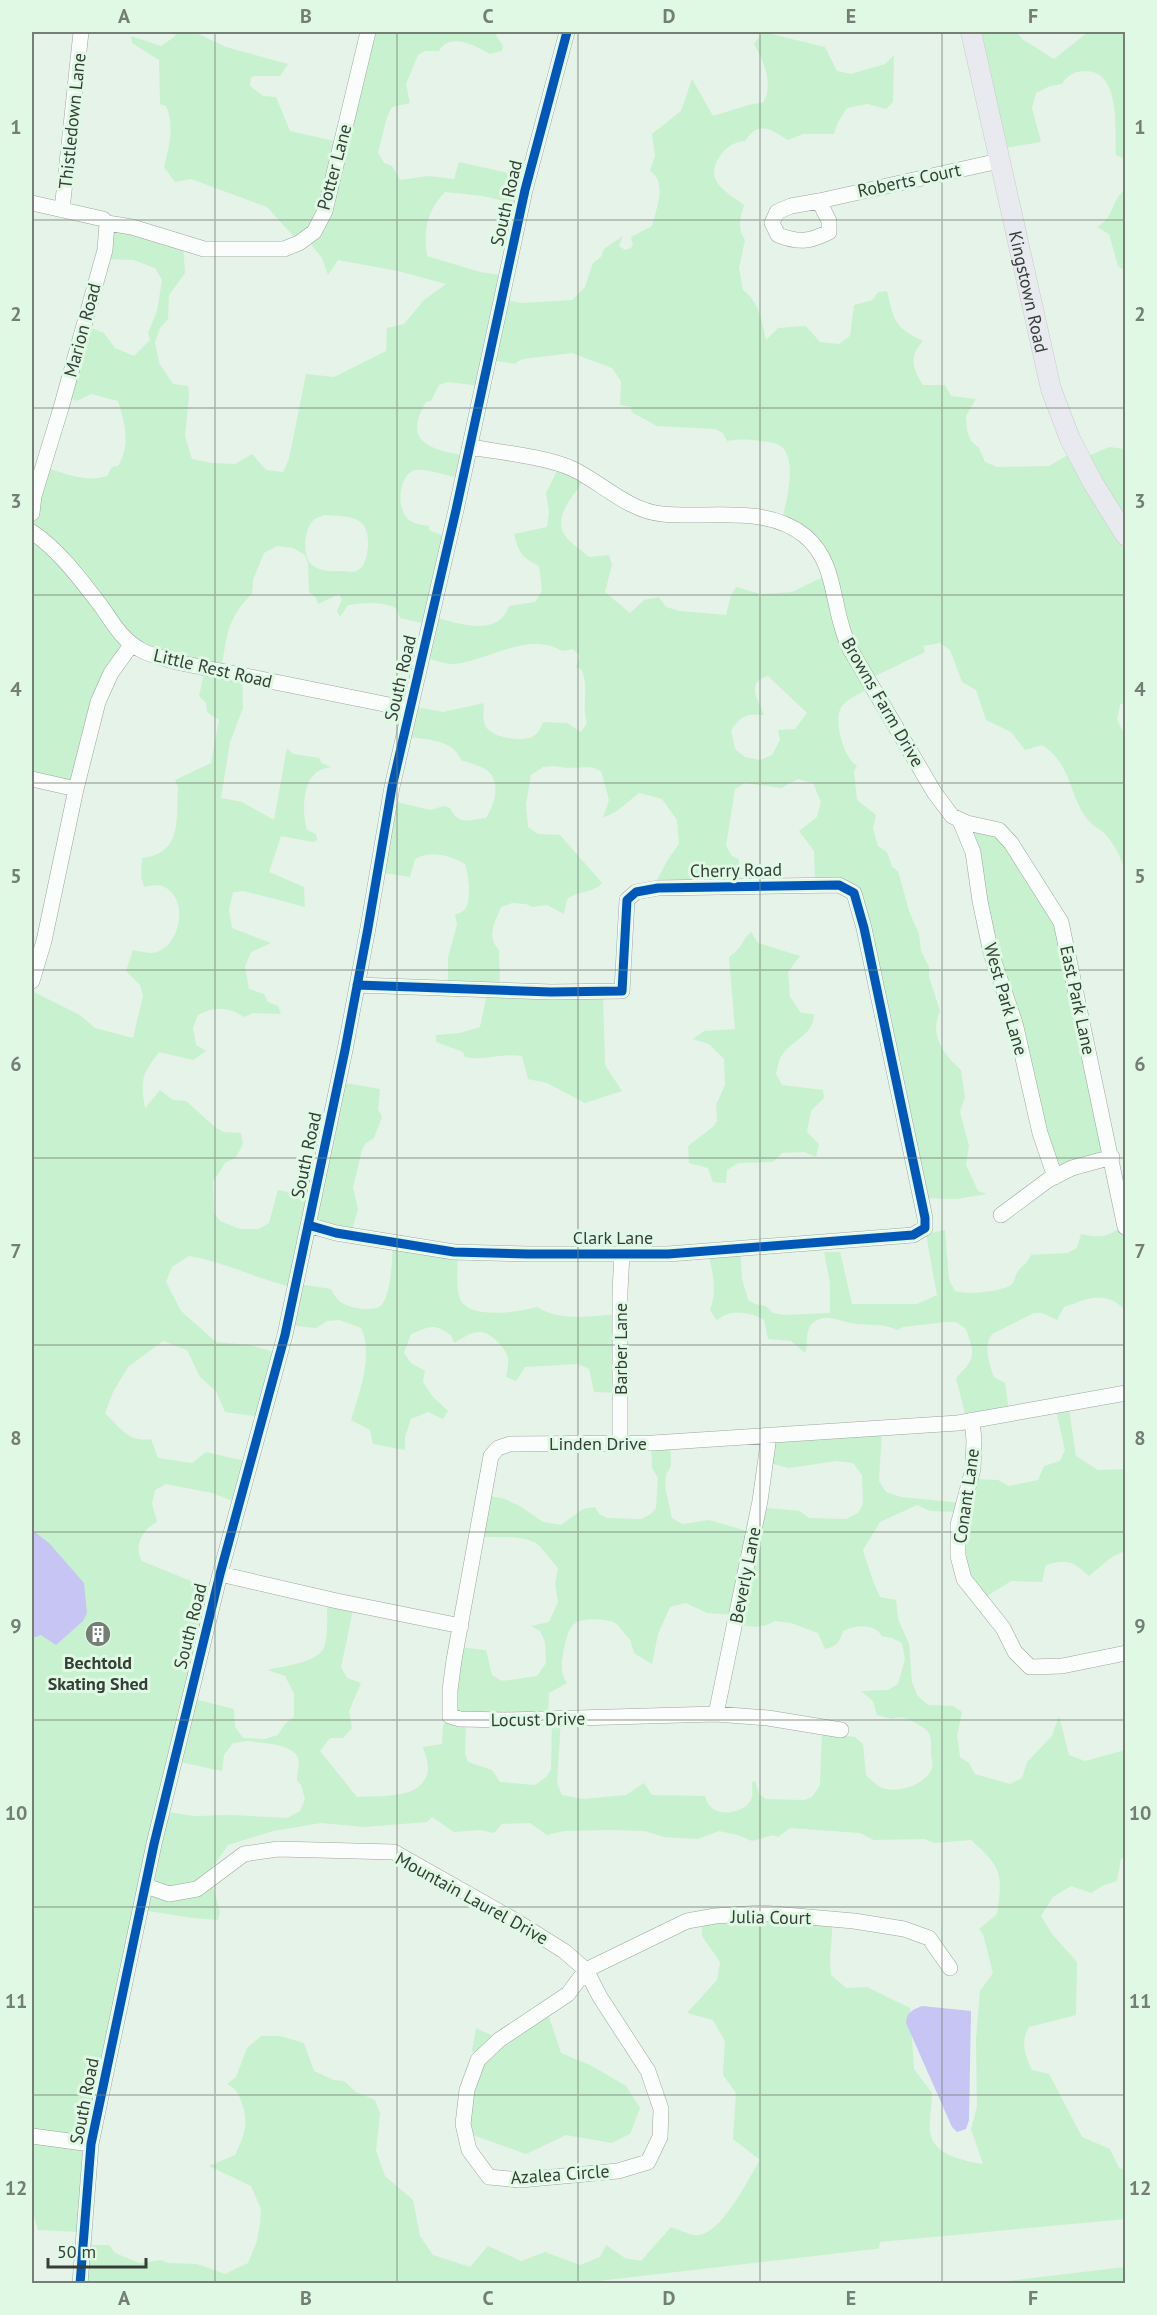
<svg xmlns="http://www.w3.org/2000/svg" width="1157" height="2315" viewBox="0 0 1157 2315" font-family="'PT Sans',sans-serif">
	<rect width="100%" height="100%" fill="#e6f3e8"/>
	<path fill="#c8f1cf" fill-rule="evenodd" d="M177 32H194L226 47 288 64 280 76H255L251 77 250 86 263 96 276 97 290 131 339 142 366 32H497L496 35 503 46 502 51 490 54C475 45 449 32 439 51H425L418 55 406 84 410 103 392 107 387 117 378 153 384 163 392 166 400 180 429 176 454 179 459 162 521 176 520 205 483 196 445 192C427 211 423 230 427 256L480 272 506 276 504 299 521 303 572 300 585 287 593 263 601 257 604 249 623 236 619 246 625 250 631 248 633 244 631 237 652 226C656 209 668 182 650 171L655 156 652 134 681 111 692 79 713 116 752 104 763 103C774 85 764 61 754 44L763 32 825 47 837 71 851 74 885 64 894 55 893 102 886 109 867 104 847 108 838 122 834 134H803L788 140C769 129 760 120 745 141 734 142 726 147 720 156 703 180 726 192 744 205 740 218 737 228 745 240L739 268 743 290C759 301 762 322 766 340L778 328 806 326 820 342 839 344 850 336 854 305 873 300 878 292 887 291C894 321 894 327 923 341 909 356 912 369 923 385H945L951 396 976 399 966 416 967 431 971 441 979 448 985 462 997 467 1049 466 1075 451 1082 459 1109 447 1124 449 1126 701 1120 705 1117 720 1125 735V873C1123 860 1113 841 1103 832 1098 828 1092 825 1088 820 1068 795 1073 765 1042 745L1025 750 1011 732 986 720 976 690 962 682 950 650 940 643 923 646 925 652 869 679 870 688C862 693 848 698 842 706 832 718 844 759 857 766L854 771 857 800 876 815 873 829 878 846 887 852 892 867 898 871 909 911 919 934 921 951 929 967V977L940 1011C929 1035 943 1054 961 1070L965 1097 960 1112 969 1146 966 1165 978 1191 987 1194 956 1199 920 1198 853 893 815 882 814 851 799 831 817 817 821 802 813 783 798 779 781 788 745 783 735 789 726 846 732 856 739 859 740 885 653 888 667 861 679 844 677 820 662 799 639 793 617 811 603 818 609 800 601 771 591 767 567 768 554 766 543 767 531 775 526 804 528 827 538 834 560 835 602 883C594 893 577 891 567 899L564 914 547 905 532 907 526 904 512 903 501 907C495 922 486 937 499 950L500 988 603 991 605 1065 622 1091 585 1103 547 1083 528 1079 522 1056C503 1053 484 1061 465 1057L463 1052 436 1042V1035L460 1033 480 1027 488 989 448 987V957L457 925 455 915C458 913 462 913 464 910 473 901 468 874 465 864 449 855 431 850 415 859L410 877 379 872 389 800 430 810 444 806 450 808C459 826 469 820 486 818 494 806 501 784 489 772 483 766 469 763 461 760 453 739 425 739 405 737L411 706 443 712 484 703C484 710 482 721 486 727 493 738 521 742 532 737 539 733 540 729 543 722L567 723 581 732 587 723C581 704 590 686 581 669L576 667 580 656 573 649 562 651C529 631 489 660 455 664 445 665 432 659 423 657L427 624 400 618 396 608C380 601 365 603 348 605L340 617 337 611 342 600 339 594 318 604 316 598 309 592 308 563 305 555 293 548 277 546 264 553 253 580 252 594C226 619 228 635 221 668L242 673 243 708 230 742 221 798 242 802 274 820 287 748 293 754 319 758 322 763 331 767C327 768 321 769 317 772 302 782 302 814 307 830L316 834 317 840 313 842 281 836 269 872 304 887 305 907 244 891 233 892 229 910 232 928 271 943 251 952 245 967 249 989 264 994 268 1002 278 1006 281 1014 253 1013 244 1017C228 1007 215 1006 198 1015L193 1028 196 1045 206 1051 193 1060 159 1052C142 1074 140 1080 145 1108L160 1090 173 1100 186 1101 216 1128 224 1132 241 1133 243 1144 236 1157 225 1163 213 1182 214 1213 220 1221 240 1229H259L269 1223 278 1190 312 1197 339 1082 380 1089 378 1109 382 1117 374 1138 366 1143 362 1150 353 1187 358 1209 351 1233 307 1224 298 1284 331 1289C337 1301 342 1305 356 1308 363 1309 372 1310 379 1307 392 1299 392 1257 393 1243L457 1252C458 1266 456 1283 459 1296 465 1321 518 1312 537 1307 561 1322 592 1316 619 1314L617 1393 594 1392 589 1369 578 1364 525 1367 516 1381 506 1377C507 1371 509 1363 508 1358 506 1348 490 1332 481 1332 471 1331 461 1339 454 1343L451 1335C432 1323 432 1326 411 1334L404 1353 411 1363 425 1371 423 1382 433 1397 448 1411 443 1419 428 1412 411 1419 405 1437V1450L373 1444 370 1430 351 1420C359 1394 374 1354 361 1328L339 1320 327 1321 316 1328 287 1325 292 1287C257 1279 225 1262 189 1256L172 1267 166 1282 181 1311 216 1342 250 1345 278 1353 261 1417 225 1412 216 1391 200 1377 187 1350 163 1341 128 1367 113 1392 105 1413C120 1428 129 1443 151 1439L158 1458 192 1463 206 1452 249 1462 236 1502 212 1493 166 1484 155 1490 152 1503 157 1522C143 1529 133 1546 142 1561L198 1584 215 1588 190 1698 234 1709 235 1727 243 1738 265 1739 278 1735 285 1724 294 1717V1694L285 1676 267 1670C282 1666 311 1664 322 1651 329 1642 327 1611 327 1598L354 1605 341 1667 347 1678 361 1683 349 1711 352 1728 343 1738H330L320 1751 357 1797C380 1795 422 1801 428 1771 429 1764 425 1754 423 1747L442 1744 443 1725 451 1716 457 1647 486 1650 492 1675 502 1681 537 1676 546 1663 545 1642 540 1631 531 1626 549 1622 558 1602 555 1584 558 1568C553 1563 540 1545 536 1543 519 1534 498 1539 479 1536L484 1495 502 1498 520 1506 543 1522 561 1525 583 1509 595 1507 599 1514 607 1518 641 1519 651 1514 656 1508 658 1478 652 1468 651 1442 670 1441 671 1466 666 1475 665 1487 672 1518 682 1524 709 1520 747 1531 758 1507 800 1511 809 1518 846 1519 858 1513 863 1504 862 1475 853 1463 836 1461 789 1468 766 1462 767 1439 882 1429 879 1481 886 1492 901 1497 962 1503 974 1479 998 1480 1009 1486 1038 1480 1044 1466 1060 1461 1065 1450 1055 1405 1068 1403 1076 1456 1098 1470 1125 1469V1551L1112 1557 1089 1576C1072 1561 1068 1559 1046 1565L1042 1582 1011 1581 981 1600 963 1578 958 1512 930 1511 917 1505 880 1522 863 1550 873 1581 880 1597 896 1600 898 1619 909 1644 912 1682 917 1695 928 1705 953 1706 962 1712 957 1736 960 1757 969 1763 975 1774 1010 1784 1022 1778 1027 1762 1052 1736 1059 1716 1069 1755 1085 1761 1125 1750V1857L1121 1859 1117 1881 1104 1885 1091 1893 1071 1886 1053 1897 1041 1916 1052 1934 1077 1962 1076 2015 1029 2027C1020 2042 1025 2055 1032 2070L1049 2074 1082 2137 1110 2149 1119 2168 1125 2170V2219L880 2242 879 2248 875 2249 581 2283H79L81 2245H109L115 2253 140 2263 161 2260 168 2263 197 2264 225 2274 248 2263 257 2241 260 2223 261 2209 251 2186 209 2166 235 2155C244 2136 250 2122 241 2101 238 2092 236 2089 227 2084L236 2077 247 2048 261 2036H280L304 2043 314 2071 334 2080 344 2081 356 2092 375 2100 380 2113 376 2151 385 2176 413 2200 420 2236 433 2255 470 2267 488 2246 521 2261 545 2252 580 2265 600 2257 606 2245 625 2258 641 2261 671 2227C678 2229 687 2234 694 2235 720 2239 748 2179 760 2160L733 2139 736 2093 723 2075 725 2041 713 2020 687 2013 717 1980 720 1962 702 1936V1921L734 1914 833 1920 830 1958 831 1975 846 1988 867 1987 910 2008 914 2069 932 2093C932 2105 929 2119 930 2131 932 2155 964 2161 983 2164L971 2129 977 2107 976 2039 980 1991 993 1973 983 1934 979 1929 997 1914C1003 1873 1002 1868 971 1840L935 1843 924 1839 874 1840 860 1833 790 1828 778 1837 773 1835 752 1841 738 1835 719 1831 698 1839 664 1837 645 1831 610 1830 564 1831 547 1835 530 1823 502 1824 494 1833 480 1830 454 1832 432 1817 427 1822 364 1827 321 1823 273 1831 228 1845 209 1872 220 1912 218 1920 193 1918 142 1910 79 2232 38 2230 32 2209V991L80 1015 95 1028 133 1038 143 996 140 985 126 971 133 950C139 951 147 953 152 953 183 949 191 891 158 885 154 885 148 886 144 887L141 877 142 858C183 854 176 818 178 787L175 780 211 763 219 720 207 712 206 703 199 696 205 669 134 645 109 672 77 781 32 777V508L43 467C65 473 85 483 107 476L112 467 118 466C131 444 125 423 118 401L91 394 77 401 64 395 84 325 104 333 115 348 134 356 150 340 148 333 157 311 162 280 155 268 133 260 103 259 107 222 183 242 185 273 169 295 168 319 160 328 155 342 159 363 173 384 188 386 189 396 185 436 192 459 212 463 235 464 252 454 266 470 283 472 289 459 306 374 334 377 386 351 387 328 404 324 424 300 446 284 398 271 338 260 328 275 322 258 306 238 297 240 267 207 191 179 175 182 164 167C169 147 175 126 166 106L160 104 159 60 132 43 131 36 161 46 174 37ZM572 353 612 368 621 381 620 405 632 407 631 410 633 413 657 426 715 429 723 433 727 441C739 439 749 439 760 441 768 442 777 442 783 448 797 464 786 502 782 521L828 570 829 574 792 592 761 594 736 587 731 595 726 615 680 611 666 607 659 597 644 600 630 613 605 592 612 565 609 555 589 557C581 550 569 542 564 534 553 515 576 492 586 478L558 469 546 493 549 512 547 527 514 534C519 553 521 557 539 566L542 591 535 602 509 606C508 609 505 616 502 618 485 634 452 622 432 616L449 538 429 530V526C421 525 413 524 407 518 396 508 399 474 415 470 425 468 450 476 461 479L465 456C433 449 401 444 426 402L431 401 439 385 448 382 481 386 489 360 516 364 517 362 523 359ZM324 515C349 517 370 514 368 547 367 554 366 562 361 568 356 573 349 572 343 571 332 571 321 572 312 565 302 557 304 531 312 522 314 518 320 517 324 515ZM768 676 807 713 795 729 778 730 780 740 772 755 760 760 745 757 735 749 731 730C741 716 746 713 764 715 758 700 745 682 768 676ZM686 1603 707 1613 735 1615 736 1624C752 1627 761 1629 775 1621L791 1623 818 1633 825 1649C836 1647 840 1642 843 1631 855 1625 874 1623 882 1636L892 1638 902 1643 905 1659 898 1684 888 1690 861 1691 873 1701 877 1715 892 1719C899 1716 907 1718 914 1722 929 1731 932 1731 931 1750 930 1756 934 1762 932 1768 926 1785 895 1795 880 1787 875 1784 870 1779 866 1775L863 1744 855 1737 822 1733 820 1785 812 1797 804 1800 766 1799 759 1794 755 1781 752 1782C752 1786 753 1793 752 1797 748 1813 718 1818 709 1805 707 1803 706 1799 705 1796L652 1795 644 1783 626 1795 583 1799 562 1795 557 1783 561 1719 552 1720 551 1770 546 1777 535 1785 500 1782 492 1770 468 1762 465 1754 466 1719 548 1718 549 1693 567 1683C565 1680 562 1675 562 1670 561 1660 566 1632 573 1625 581 1617 600 1619 610 1621 620 1623 622 1633 630 1639L634 1653 652 1664 658 1634 670 1607ZM249 1741C263 1744 297 1743 299 1762 299 1768 297 1775 297 1781L301 1785 305 1799 300 1811 287 1818 233 1815 193 1816 163 1811 175 1761 222 1771 224 1755 233 1743Z
		M969 32H1017L1022 39 1054 59 1088 32H1125V162V159L1116 155C1115 130 1121 70 1085 71 1075 71 1067 75 1062 84L1050 86 1036 93 1032 108 1041 142 1004 148Z
		M1125 190V271L1118 266 1109 234 1097 227C1116 216 1110 201 1125 190Z
		M967 823 999 830 1061 922 1112 1157 1055 1177 1040 1133Z
		M751 932 758 943 800 956 788 972 790 997 801 1013 814 1014C814 1035 792 1040 782 1055 778 1060 778 1068 776 1074L782 1085 823 1090 824 1098 811 1111 807 1132 819 1144 816 1157 804 1152 782 1153 773 1162 738 1163 727 1170 726 1183 713 1182 708 1168 689 1163 688 1146 714 1126 717 1121 716 1105 725 1085 724 1059 709 1044 693 1039 704 1031 735 1029 729 957C743 948 740 942 751 932Z
		M1123 1224 1126 1226 1125 1310C1105 1289 1088 1299 1064 1307L1057 1320 1042 1313H1034L992 1334C983 1346 989 1364 994 1377L1005 1383 1009 1411 966 1418 956 1378C976 1358 975 1355 966 1329L956 1322H946L903 1327 897 1330C881 1322 867 1327 850 1323 839 1321 826 1313 814 1322 804 1329 809 1343 805 1353L791 1341 768 1339 764 1320C750 1312 729 1308 717 1321L710 1310C718 1291 712 1268 707 1249L740 1248 742 1279 748 1300 755 1304 766 1306 773 1313 784 1315 830 1313V1283L824 1252H840L852 1304H917L937 1295 926 1234 945 1230 949 1280 955 1291C967 1295 1000 1292 1011 1285 1015 1281 1014 1278 1017 1273 1021 1265 1026 1266 1031 1255L1067 1253 1077 1248 1081 1234C1099 1238 1110 1238 1123 1224Z
		M545 2005 561 2053 592 2066 626 2086 640 2108 630 2134 612 2143 566 2135 526 2154 467 2133 479 2056 472 2051 476 2028 500 2039Z
		M1125 2267V2283H992Z"/>
	<path fill="#c6c5f3" d="M32 1530 49 1543 84 1583 87 1613 83 1621 56 1645 41 1635 32 1638Z
		M922 2006 971 2011 969 2120 966 2129 957 2132 952 2127 906 2023C907 2012 912 2010 922 2006Z"/>
	<g fill="none" stroke-linecap="round" stroke-linejoin="round">
		<g stroke="#9ca69e" stroke-width="16">
			<path id="minor" d="M819 201 999 161
				M819 201 829 221V232C809 242 799 243 778 235L772 223 777 212 791 206Z
				M32 203 103 219 107 223 105 250 61 408 34 496 32 513
				M62 210 81 32
				M107 223 132 227 204 249H284L299 243 314 232 325 211 368 32
				M470 447C499 452 547 457 573 469 602 483 629 511 662 514 708 519 766 504 805 536 833 559 832 595 842 627 844 635 847 642 850 649L934 792 952 816 967 823 999 830 1011 843 1061 922 1125 1227
				M32 532C59 550 81 580 101 606 113 623 122 640 141 650 151 656 165 658 176 662L409 709
				M32 779 76 789
				M960 821 973 852 980 901 991 953 1015 1023 1040 1133 1055 1177
				M32 981 44 941 76 789 98 702 111 673 132 644
				M1001 1215 1048 1180 1072 1168 1112 1157
				M308 1225 336 1233 454 1252 528 1254H668L913 1235 925 1228V1218L864 928 854 893 839 885 658 888 636 892 627 900 622 991 551 992 357 985
				M972 1420 974 1440 973 1469 958 1525V1556L964 1579 1003 1628 1015 1652 1030 1667 1062 1666 1126 1653
				M620 1443V1291L622 1254
				M220 1574 337 1601 461 1626
				M716 1714 760 1501 769 1436
				M841 1730 768 1718 716 1714 505 1720 460 1719 450 1716V1690L454 1660 491 1456 498 1448 510 1444 653 1443 958 1423 1126 1393
				M146 1886 169 1894 197 1889 244 1854 278 1849 394 1852 516 1921 564 1951 586 1970 600 1997 648 2071 661 2109 660 2137 648 2162 618 2171 520 2180 489 2177 469 2150 463 2124 467 2090 478 2060 499 2040 568 1994 586 1970 687 1921 715 1916 762 1913 854 1921 904 1929 929 1938 950 1968
				M32 2136 91 2144
				M80 2284 91 2144 154 1844 220 1574 285 1335 345 1050 368 928 392 787 456 510 525 190 567 32"/>
		</g>
		<g stroke="#c6cdc7" stroke-width="21">
			<g id="major">
				<path id="s1" d="M971 32 1051 389 1070 439 1093 483 1126 536"/>
			</g>
		</g>
		<use href="#minor" stroke="#fbfdfc" stroke-width="15"/>
		<use href="#major" stroke="#e9eaf0" stroke-width="20"/>
		<g stroke="#e0f9e4" stroke-width="13">
			<path id="cycleway" d="M308 1225 336 1233 454 1252 528 1254H668L913 1235 925 1228V1218L864 928 854 893 839 885 658 888 636 892 627 900 622 991 551 992 357 985
				M80 2284 91 2144 154 1844 220 1574 285 1335 345 1050 368 928 392 787 456 510 525 190 567 32"/>
		</g>
		<use href="#cycleway" stroke="#0057b8" stroke-width="9"/>
	</g>
	<path fill="none" stroke="#747e75" stroke-width="1.5" stroke-opacity="0.55" d="M215 32V2284M397 32V2284M578 32V2284M760 32V2284M942 32V2284M32 220H1126M32 408H1126M32 595H1126M32 783H1126M32 970H1126M32 1158H1126M32 1345H1126M32 1532H1126M32 1720H1126M32 1907H1126M32 2095H1126"/>
	<defs>
		<g id="building-disc" transform="scale(1.35)"><circle r="9.5" fill="#747e75" stroke="#e0f9e4"/><path d="M-4-6H4V6H1V3H-1V6H-4ZM-2.5-4.3h1.7v1.8h-1.7ZM.8-4.3h1.7v1.8H.8ZM-2.5-1h1.7V.8h-1.7ZM.8-1h1.7V.8H.8Z" fill="#fff"/></g>
	</defs>
	<g fill-rule="evenodd">
		<use href="#building-disc" x="98" y="1634"/>
	</g>
	<g text-anchor="middle" dominant-baseline="central" stroke-width="6" stroke-linejoin="round" paint-order="stroke">
		<g font-size="18" fill="#363f37" stroke="#e0f9e4">
			<text transform="translate(72 121) rotate(-84)">Thistledown Lane</text>
			<text transform="translate(334 167) rotate(-75)">Potter Lane</text>
			<text transform="translate(909 180) rotate(-12)">Roberts Court</text>
			<text transform="translate(506 203) rotate(-77)">South Road</text>
			<text stroke="none"><textPath href="#s1" startOffset="266">Kingstown Road</textPath></text>
			<text transform="translate(82 330) rotate(-75)">Marion Road</text>
			<text transform="translate(213 668) rotate(13)">Little Rest Road</text>
			<text transform="translate(400 678) rotate(-77)">South Road</text>
			<text transform="translate(883 702) rotate(60)">Browns Farm Drive</text>
			<text transform="translate(736 870) rotate(-1)">Cherry Road</text>
			<text transform="translate(1006 999) rotate(74)">West Park Lane</text>
			<text transform="translate(1078 1000) rotate(78)">East Park Lane</text>
			<text transform="translate(306 1155) rotate(-78)">South Road</text>
			<text x="613" y="1237">Clark Lane</text>
			<text transform="translate(620 1349) rotate(-90)">Barber Lane</text>
			<text x="598" y="1443">Linden Drive</text>
			<text transform="translate(966 1496) rotate(-82)">Conant Lane</text>
			<text transform="translate(745 1575) rotate(-79)">Beverly Lane</text>
			<text transform="translate(190 1626) rotate(-76)">South Road</text>
			<text transform="translate(538 1719) rotate(-1)">Locust Drive</text>
			<text transform="translate(472 1898) rotate(29)">Mountain Laurel Drive</text>
			<text transform="translate(771 1917) rotate(1)">Julia Court</text>
			<text transform="translate(84 2101) rotate(-79)">South Road</text>
			<text transform="translate(560 2174) rotate(-4)">Azalea Circle</text>
		</g>
		<g font-size="18" font-weight="bold" fill="#363f37" stroke="#e0f9e4">
			<text x="98" y="1662">Bechtold<tspan x="98" dy="21">Skating Shed</tspan></text>
		</g>
	</g>
	<rect width="1157" height="2315" fill="none" stroke="#e0f9e4" stroke-width="66"/>
	<path d="M48 2258v9h98v-9" fill="none" stroke="#363f37" stroke-width="3"/>
	<text x="57" y="2258" font-size="18" fill="#363f37" stroke="#e0f9e4" stroke-width="4.5" paint-order="stroke">50 m</text>
	<rect x="33" y="33" width="1091" height="2249" fill="none" stroke="#747e75" stroke-width="2"/>
	<g font-size="20" text-anchor="middle" font-weight="bold" fill="#747e75">
		<text x="124" y="23">A</text>
		<text x="306" y="23">B</text>
		<text x="488" y="23">C</text>
		<text x="669" y="23">D</text>
		<text x="851" y="23">E</text>
		<text x="1033" y="23">F</text>
		<text x="16" y="134">1</text>
		<text x="1140" y="134">1</text>
		<text x="16" y="321">2</text>
		<text x="1140" y="321">2</text>
		<text x="16" y="508">3</text>
		<text x="1140" y="508">3</text>
		<text x="16" y="696">4</text>
		<text x="1140" y="696">4</text>
		<text x="16" y="883">5</text>
		<text x="1140" y="883">5</text>
		<text x="16" y="1071">6</text>
		<text x="1140" y="1071">6</text>
		<text x="16" y="1258">7</text>
		<text x="1140" y="1258">7</text>
		<text x="16" y="1445">8</text>
		<text x="1140" y="1445">8</text>
		<text x="16" y="1633">9</text>
		<text x="1140" y="1633">9</text>
		<text x="16" y="1820">10</text>
		<text x="1140" y="1820">10</text>
		<text x="16" y="2008">11</text>
		<text x="1140" y="2008">11</text>
		<text x="16" y="2195">12</text>
		<text x="1140" y="2195">12</text>
		<text x="124" y="2305">A</text>
		<text x="306" y="2305">B</text>
		<text x="488" y="2305">C</text>
		<text x="669" y="2305">D</text>
		<text x="851" y="2305">E</text>
		<text x="1033" y="2305">F</text>
	</g>
</svg>
